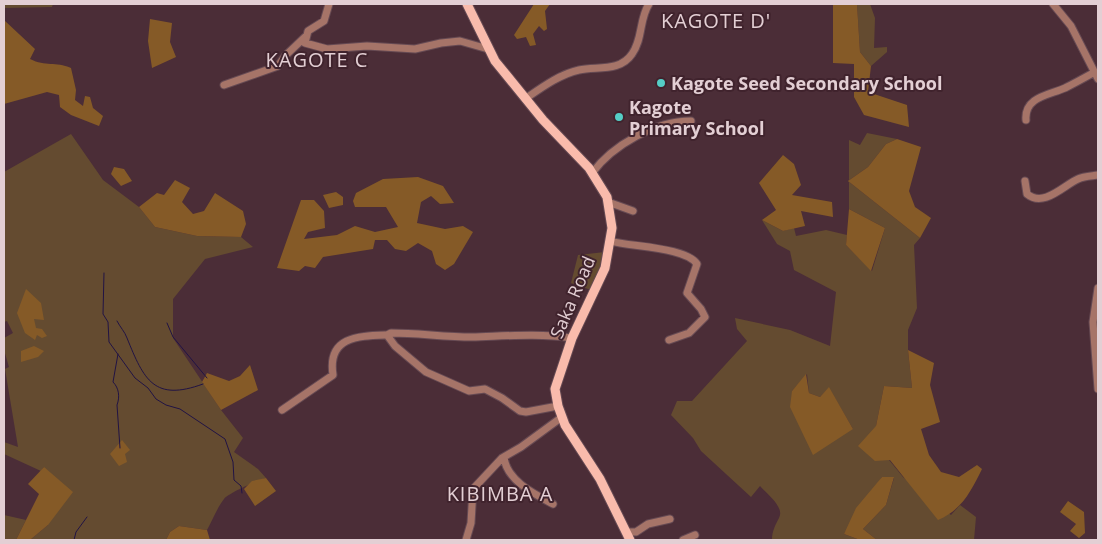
<svg xmlns="http://www.w3.org/2000/svg" width="1102" height="544" viewBox="0 0 1102 544" font-family="'Open Sans',sans-serif">
	<rect width="100%" height="100%" fill="#4b2d37"/>
	<path fill="#644b30" fill-rule="evenodd" d="M4 4H53L52 7 4 8Z
		M857 4H870L875 18 874 48 887 47V52L871 66 860 52Z
		M867 133 897 139 886 144 868 167 848 181 920 238 914 245 917 308 908 330V350L912 388 884 386 876 426 889 460 903 477 951 515 960 505 976 517 974 540H877L863 529 886 505 894 478 882 477 844 534 860 540H772C772 531 775 526 779 518 785 507 767 494 760 486L751 497 701 451 693 438 671 415 677 401H692L747 341 737 329 735 318 790 330 830 346 836 292 794 270 790 251 777 244 762 220 783 231 794 228 796 236 826 230 847 235 846 245 872 271 885 228 849 209V140L860 145ZM807 374 809 393 820 397 829 388 853 429 792 391Z
		M71 134 103 180 139 207 155 227 197 236 241 237 253 247 205 259 173 299V338L221 410 243 438 234 452 258 469 266 478C258 480 229 493 224 499 217 508 212 521 207 530L179 526 170 532 166 540H30L48 525 44 467 41 471 4 454V442L18 447 5 369 9 367 4 350V338L13 333 7 321 4 322V172Z
		M605 252 602 265 591 290 571 283 578 255Z
		M4 515 26 520 16 540H4Z"/>
	<path fill="#855a27" d="M534 4H550L545 11 547 29 544 31 539 26 533 34 536 45 530 46 526 37 517 39 514 35Z
		M833 4H857L860 52 871 66 868 92 907 105 909 127 864 115 854 97V64L833 63Z
		M150 19 172 23 170 42 176 57 152 68 148 41Z
		M4 20 35 49 30 59C46 67 55 61 71 68L76 90 75 100 83 106 85 96 90 97 93 108 103 116 99 126 71 115 60 107 59 95 47 92 4 104Z
		M897 139 921 147 909 191 915 207 931 218 920 238 848 181 868 167 886 144Z
		M783 155 794 164 801 185 792 195 832 202 833 217 801 211 805 226 783 231 762 220 776 210 759 183Z
		M114 167 124 169 132 181 121 186 111 174Z
		M418 177 443 186 454 203 440 204 431 196 421 202 417 223 445 229 463 226 473 232 454 264 445 270 436 264 432 251 418 243 406 251 395 249 387 240H375L373 249 323 257 315 268 305 266 299 271 277 268 301 200H314L324 211 325 228 308 232 304 239 337 235 355 226 375 232 398 227 386 207H355L353 201 356 193 383 179Z
		M175 180 190 188 182 202 193 214 204 211 215 193 243 211 246 224 241 237 197 236 155 227 139 207 157 193 164 195Z
		M336 192 343 197V205L329 208 323 195Z
		M849 209 885 228 871 271 846 245Z
		M26 289 41 303 44 320 34 319 36 328 42 329 47 336 42 338 37 335 35 340 25 333 17 313Z
		M34 346 44 351 38 357 21 362V351Z
		M908 350 934 363 930 385 940 422 921 429 929 455 941 472 959 477 977 465 982 469C971 491 962 510 938 520L890 460 875 461 858 446 876 426 884 386 912 388Z
		M250 365 258 390 221 410 202 382 207 373 229 381 240 376Z
		M806 374 809 393 820 397 829 387 853 429 813 455 790 407 792 391Z
		M122 440 130 450 125 454 127 462 119 466 110 454Z
		M44 467 73 492 48 525 30 540H16L39 494 28 484Z
		M882 477H894L886 505 863 529 877 540H860L844 534 856 508Z
		M266 478 276 491 255 506 244 489 252 481Z
		M1068 501 1084 512 1085 533 1079 538 1070 531 1076 524 1060 512Z
		M179 526 207 530 210 540H166L170 532Z"/>
	<g fill="none" stroke-linecap="round" stroke-linejoin="round">
		<path stroke="#211344" stroke-width="1" d="M104 273 103 314 108 322 109 342 135 378 148 388 156 399 166 405 180 409 225 439 233 462 234 480 241 486 242 493
			M117 321C120 327 125 332 127 338 144 380 154 402 203 384
			M167 323 173 337 207 378
			M118 354 113 382C119 388 120 397 117 405L120 448
			M74 540 76 532 87 517"/>
		<g stroke="#664a53" stroke-width="9">
			<path id="minor" d="M329 4 324 21 308 31 305 43 327 49 367 46 415 49 441 43 460 41 488 49
				M1053 4 1071 26 1098 79
				M224 85 278 66 285 56 305 37
				M525 99C541 88 560 74 579 70 597 66 620 72 632 54 643 39 639 19 649 4
				M1026 120C1024 97 1049 95 1065 88 1075 83 1084 78 1093 73
				M592 173C613 145 655 121 691 121
				M1025 181 1027 194C1044 208 1064 185 1078 179 1084 176 1092 176 1098 175
				M608 202 633 211
				M610 241C631 247 686 247 697 264L687 293 701 309 705 317 689 333 669 340
				M1098 288 1093 322 1098 389
				M558 406 526 412 520 411 502 398 485 389 469 391 426 372 395 346 387 335 391 333C418 333 444 337 472 337 506 336 538 333 572 338
				M282 410 333 375C327 336 359 336 387 335
				M504 457C506 480 534 494 553 504
				M626 532H636L648 524 670 519
				M466 540 471 523 473 489 502 458 521 447 562 417
				M683 540 695 535"/>
		</g>
		<g stroke="#664a53" stroke-width="11">
			<path id="major" d="M467 4 495 61 543 120 589 168 607 197 612 228 605 268 572 338 555 389 558 406 565 425 600 479 630 540"/>
		</g>
		<use href="#minor" stroke="#a67468" stroke-width="7"/>
		<use href="#major" stroke="#f9bbac" stroke-width="9"/>
	</g>
	<g fill="#55cec6" stroke="#40232d" stroke-width="2">
		<circle cx="661" cy="83" r="5"/>
		<circle cx="619" cy="117" r="5"/>
	</g>
	<g text-anchor="middle" dominant-baseline="central" stroke-width="4" stroke-linejoin="round" paint-order="stroke">
		<g font-size="18" font-weight="bold" fill="#e3cfd4" stroke="#40232d" text-anchor="start">
			<text x="671" y="83">Kagote Seed Secondary School</text>
			<text x="629" y="107">Kagote<tspan x="629" dy="21">Primary School</tspan></text>
		</g>
		<g font-size="18" fill="#e3cfd4" stroke="#40232d">
			<text transform="translate(572 297) rotate(-67)">Saka Road</text>
		</g>
		<g font-size="20" letter-spacing="1" fill="#e3cfd4" stroke="#40232d">
			<text x="716" y="20">KAGOTE D'</text>
			<text x="317" y="59">KAGOTE C</text>
			<text x="500" y="493">KIBIMBA A</text>
		</g>
	</g>
	<rect width="1102" height="544" fill="none" stroke="#e3cfd4" stroke-width="10"/>
</svg>
